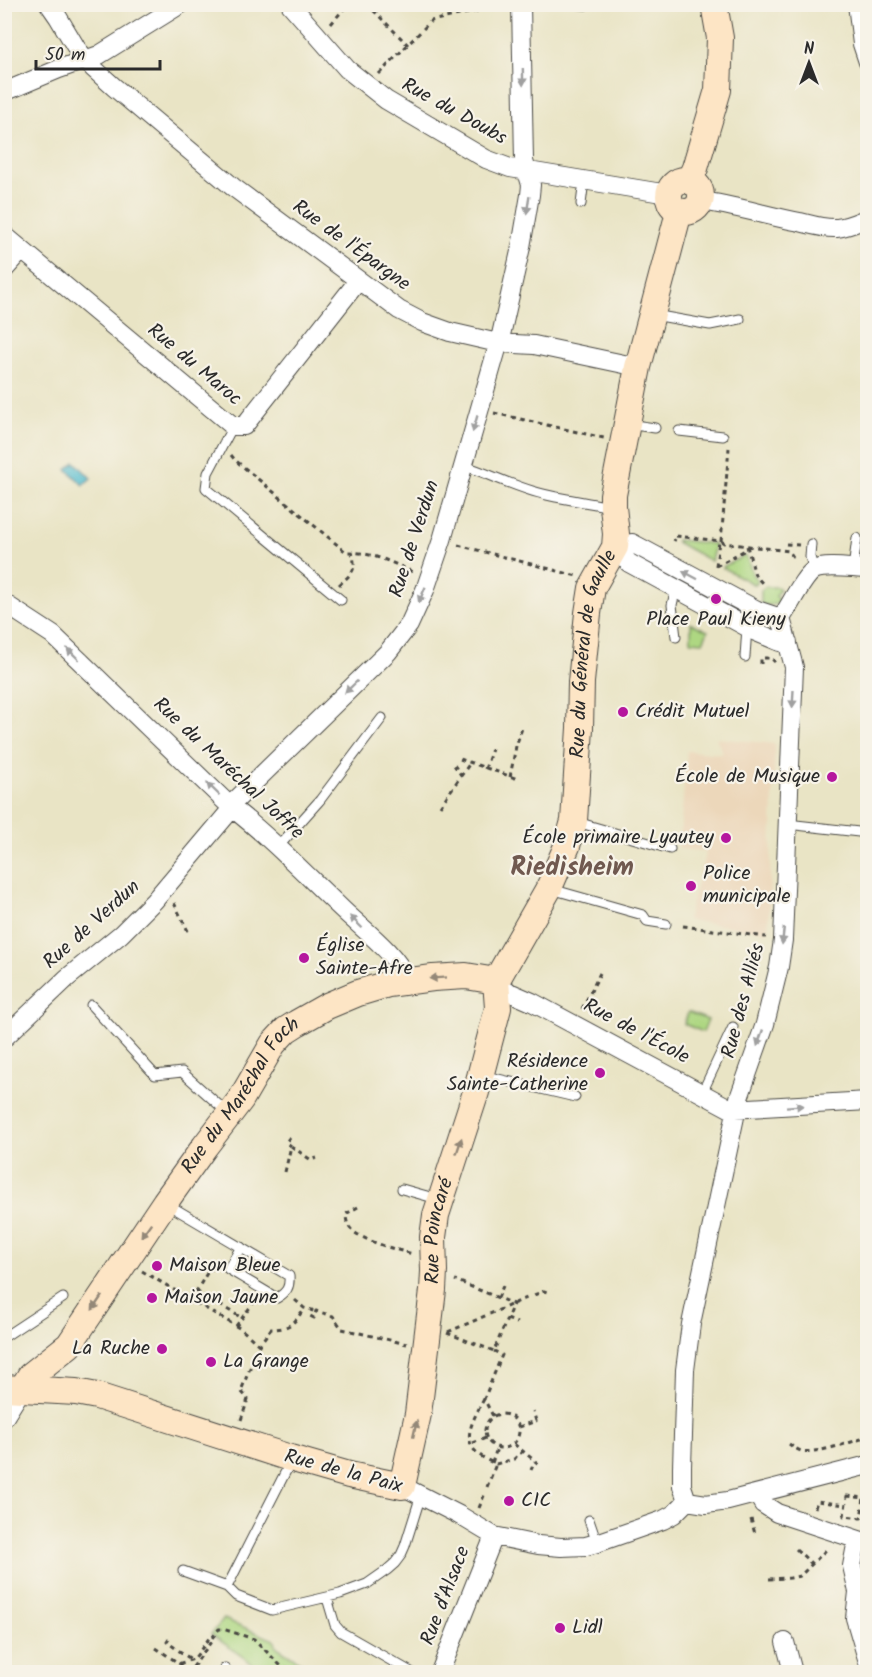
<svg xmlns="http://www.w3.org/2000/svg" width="872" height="1677" viewBox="0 0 872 1677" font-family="Kalam,sans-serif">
	<rect width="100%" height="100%" fill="#f7f3e8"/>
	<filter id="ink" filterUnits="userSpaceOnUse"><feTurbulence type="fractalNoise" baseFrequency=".0167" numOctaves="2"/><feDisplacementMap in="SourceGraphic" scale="12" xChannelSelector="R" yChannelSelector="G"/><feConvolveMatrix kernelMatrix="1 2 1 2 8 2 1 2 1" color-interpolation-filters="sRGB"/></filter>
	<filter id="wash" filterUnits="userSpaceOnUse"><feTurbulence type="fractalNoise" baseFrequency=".008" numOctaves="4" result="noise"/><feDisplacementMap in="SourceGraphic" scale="24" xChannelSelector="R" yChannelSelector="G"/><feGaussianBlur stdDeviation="1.35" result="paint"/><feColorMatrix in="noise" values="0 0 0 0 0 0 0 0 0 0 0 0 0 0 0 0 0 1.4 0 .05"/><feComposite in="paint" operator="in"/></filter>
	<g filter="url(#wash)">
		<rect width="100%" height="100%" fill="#e9e4c5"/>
		<path fill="#ecd7ba" d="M716 738 775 744 768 932 687 920 706 851 679 849 687 751 723 754Z"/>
		<path fill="#aed782" stroke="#6c8156" stroke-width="1.5" d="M677 540 715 544 711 561 676 542Z
			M744 556 747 558 753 575 758 581 755 585 723 568 724 566Z
			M765 587H777L780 589 776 596 780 601C774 606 768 606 761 604V590Z
			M691 623 708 631 703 642 691 641Z
			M688 1012 708 1020 703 1032 684 1024Z
			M224 1619 274 1640 277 1647 316 1672H264L211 1634Z"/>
		<path fill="#51bbce" stroke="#3e737c" stroke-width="1.5" d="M75 462 91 478 83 485 67 469Z"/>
	</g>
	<g filter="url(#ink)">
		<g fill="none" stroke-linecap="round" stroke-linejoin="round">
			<g stroke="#484742" stroke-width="11">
				<path id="lane" d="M570 4 586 5
					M581 204 584 181
					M654 315 710 325 740 319
					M627 424 655 428
					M233 426 208 473 206 488 341 600
					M679 431 723 436
					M462 465C491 474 518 489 547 495 569 500 591 503 612 507
					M811 544 810 557 814 570
					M853 569 857 538
					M676 588 672 605 676 637
					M745 657 747 627
					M577 822 670 849
					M787 824 868 833
					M278 847 320 800 382 718
					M551 889 643 915 647 921 666 924
					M91 1005 155 1075 182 1072 229 1114
					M481 1075 575 1097
					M702 1093 733 1027
					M402 1189 441 1200
					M167 1204 289 1276C290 1287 287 1292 277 1298L228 1269 241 1247
					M4 1337 63 1298
					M589 1520 597 1543
					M183 1571 227 1587 236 1596 272 1610 340 1594 367 1584 387 1570 395 1563 401 1555 405 1546 421 1495
					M227 1587 288 1467 290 1461
					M327 1598 335 1625 341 1632 411 1672
					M225 1668 228 1672
					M324 1671 327 1672"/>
			</g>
			<g stroke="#484742" stroke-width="20">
				<path id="street" d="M49 4 58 17 77 49 93 68 114 87 233 187 399 310 422 322 450 332 498 343 534 345 638 367
					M290 4 347 69 386 100 486 159 510 168 668 194
					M857 4 862 44 868 62
					M4 92 59 69 99 55 181 4
					M700 201C734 205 767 216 800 222 812 225 825 229 837 228 847 227 858 222 868 218
					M4 235 233 426H244L358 281
					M4 270 22 250
					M4 603 53 635 231 807C271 838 306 875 343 910 365 931 395 952 408 981
					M781 618 757 610 632 543 615 547 629 563 756 632 780 642H788
					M781 618C790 606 803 577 814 570 826 564 854 569 868 569
					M496 981 509 992 532 1002 731 1109 868 1101
					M4 1038 67 978 121 934 154 901 229 812 236 800 388 652 409 625 425 590 442 540 501 335 521 247 530 195 531 185 524 161 521 4
					M4 1418 22 1389
					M402 1486 459 1515 494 1536 538 1545 561 1547 586 1546 597 1543 663 1520 674 1514 687 1501
					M757 1494 763 1504 777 1513 868 1543
					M687 1501 682 1486V1467L685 1370 691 1324 739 1098 765 1024 779 967 783 940 794 667 781 618
					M687 1501 706 1504 728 1501 868 1465
					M857 1540 852 1566 858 1592 855 1618 868 1662
					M785 1642 793 1672
					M440 1672 494 1536"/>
			</g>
			<g stroke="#484742" stroke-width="28">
				<g id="secondary">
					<circle cx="685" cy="196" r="16"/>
					<path d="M689 181 695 168 718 90 720 38 714 4"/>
					<path id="s1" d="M496 981 549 888 567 846 574 821 580 728 581 682 588 613 592 588 615 547 616 534 613 507V495L638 367 679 212"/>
					<path id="s2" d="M4 1388 76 1392 97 1396 290 1458 349 1475 402 1486 418 1414 433 1290 434 1271 433 1237 436 1215 476 1092 498 1008 496 981"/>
					<path id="s3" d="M22 1389 30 1376 69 1345 165 1202 205 1146 241 1099 273 1044 286 1030 297 1023 327 1006 358 993 388 984 433 978 466 976 496 981"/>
				</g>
			</g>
			<path stroke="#484742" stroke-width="3" stroke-dasharray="4.5 4.5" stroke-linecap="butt" d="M367 4 408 45
				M469 4 471 13
				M331 24 348 4
				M379 74 431 21 505 5
				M494 413 604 438
				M231 455 235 460 346 552C371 552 391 562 413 572
				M676 536 721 541 729 448
				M674 541 675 539
				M721 541 724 543 789 551 793 557
				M786 544 799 545
				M458 545 577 576
				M747 546 755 575 762 583
				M716 566 747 549
				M716 566 719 541
				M339 585C353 572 357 571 352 552
				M761 664V658H771L775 662
				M460 759 518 779
				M454 765 461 775
				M485 769 492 749
				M510 777 516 746 523 725
				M440 806 470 763
				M174 903 189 933
				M683 926 766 937
				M582 1009 600 973
				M290 1137 286 1142 291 1146
				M285 1172 291 1146 311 1160 317 1158
				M358 1207 346 1214C346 1219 347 1224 350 1228 359 1240 397 1250 413 1254
				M142 1271 241 1329 259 1345
				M196 1291 242 1318
				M534 1295 544 1291 547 1292
				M498 1298 503 1286
				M191 1300 210 1268 215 1271
				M295 1300 304 1308 312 1310 310 1316 314 1318 316 1311 333 1316 342 1329 407 1344
				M507 1319 517 1323
				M236 1326 257 1298
				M448 1332 529 1297
				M447 1333 494 1351 513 1304 455 1280
				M484 1399C468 1429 457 1448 496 1464L514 1459 523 1451
				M485 1431a17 17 0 1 1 34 0a17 17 0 1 1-34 0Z
				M493 1416 484 1399 502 1355 494 1351
				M241 1420 248 1399 241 1391 259 1345 271 1329C290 1329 295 1323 304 1308
				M519 1427 536 1421 533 1411
				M473 1443 486 1438
				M514 1444 540 1465
				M789 1444C793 1447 796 1449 801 1451 819 1454 850 1442 868 1437
				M492 1463 497 1448
				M531 1470 535 1461
				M487 1487 496 1464
				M847 1496 864 1498 861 1518 844 1516Z
				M479 1508 485 1493
				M815 1508 817 1501 845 1505
				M751 1519 755 1534
				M796 1549 812 1564
				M769 1579 790 1578 800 1576 828 1548
				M169 1639 167 1642 192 1660
				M156 1648 180 1664
				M179 1666 196 1672
				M175 1672 181 1663 194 1659 210 1637 212 1638 219 1629H223L254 1639 287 1672
				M201 1672 193 1667 213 1639"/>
			<use href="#lane" stroke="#fff" stroke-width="9"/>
			<use href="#street" stroke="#fff" stroke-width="18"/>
			<use href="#secondary" stroke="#fde5c5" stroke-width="26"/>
		</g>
		<defs><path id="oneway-solid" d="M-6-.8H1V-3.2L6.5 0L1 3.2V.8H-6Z" transform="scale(1.5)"/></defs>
		<g fill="#a0a0a0">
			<use href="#oneway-solid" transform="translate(523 77) rotate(89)"/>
			<use href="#oneway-solid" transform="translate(528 205) rotate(99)"/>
			<use href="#oneway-solid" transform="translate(475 424) rotate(106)"/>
			<use href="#oneway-solid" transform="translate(690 575) rotate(-152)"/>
			<use href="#oneway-solid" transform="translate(422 595) rotate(113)"/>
			<use href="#oneway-solid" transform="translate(73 654) rotate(-136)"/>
			<use href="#oneway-solid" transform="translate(351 687) rotate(136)"/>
			<use href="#oneway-solid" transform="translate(793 699) rotate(93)"/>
			<use href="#oneway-solid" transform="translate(213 789) rotate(-136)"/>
			<use href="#oneway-solid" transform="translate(356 922) rotate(-136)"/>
			<use href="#oneway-solid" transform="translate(783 936) rotate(96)"/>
			<use href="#oneway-solid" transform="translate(760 1038) rotate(109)"/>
			<use href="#oneway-solid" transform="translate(795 1106) rotate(-4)"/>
		</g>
		<g fill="#948878">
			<use href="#oneway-solid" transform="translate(438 978) rotate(176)"/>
			<use href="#oneway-solid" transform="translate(459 1146) rotate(-72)"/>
			<use href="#oneway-solid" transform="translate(146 1230) rotate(125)"/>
			<use href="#oneway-solid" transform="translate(97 1303) rotate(124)"/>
			<use href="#oneway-solid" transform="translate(415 1429) rotate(-77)"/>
		</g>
	</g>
	<g fill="#b5179e" stroke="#f7f3e8" stroke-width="2">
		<circle cx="716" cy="599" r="6"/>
		<circle cx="623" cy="712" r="6"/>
		<circle cx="832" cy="777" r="6"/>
		<circle cx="726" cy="838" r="6"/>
		<circle cx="691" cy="886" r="6"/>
		<circle cx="304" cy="958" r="6"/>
		<circle cx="600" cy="1073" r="6"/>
		<circle cx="157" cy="1266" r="6"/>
		<circle cx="152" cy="1298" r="6"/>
		<circle cx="162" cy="1349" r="6"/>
		<circle cx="211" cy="1362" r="6"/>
		<circle cx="509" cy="1501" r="6"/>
		<circle cx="560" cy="1628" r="6"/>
	</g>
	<g text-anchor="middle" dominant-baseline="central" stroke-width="4.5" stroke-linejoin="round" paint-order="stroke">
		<g font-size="20" fill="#2b2b2b" stroke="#f7f3e8">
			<text transform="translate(454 112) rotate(29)">Rue du Doubs</text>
			<text transform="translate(351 246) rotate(36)">Rue de l'Épargne</text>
			<text transform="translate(194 365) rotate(40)">Rue du Maroc</text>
			<text transform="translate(415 539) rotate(-72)">Rue de Verdun</text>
			<text stroke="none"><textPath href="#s1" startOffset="348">Rue du Général de Gaulle</textPath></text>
			<text transform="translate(228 769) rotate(43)">Rue du Maréchal Joffre</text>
			<text transform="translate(92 925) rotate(-42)">Rue de Verdun</text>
			<text transform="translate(744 1001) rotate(-75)">Rue des Alliés</text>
			<text transform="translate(636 1032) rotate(28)">Rue de l'École</text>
			<text stroke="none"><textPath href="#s3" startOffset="368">Rue du Maréchal Foch</textPath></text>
			<text stroke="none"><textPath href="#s2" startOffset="670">Rue Poincaré</textPath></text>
			<text transform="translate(343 1472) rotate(15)">Rue de la Paix</text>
			<text transform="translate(446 1596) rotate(-69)">Rue d'Alsace</text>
		</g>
		<g font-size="20" fill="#2b2b2b" stroke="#f7f3e8" text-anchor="start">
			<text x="716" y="620" text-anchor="middle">Place Paul Kieny</text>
			<text x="635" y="712">Crédit Mutuel</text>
			<text x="820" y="777" text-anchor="end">École de Musique</text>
			<text x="714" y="838" text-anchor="end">École primaire Lyautey</text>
			<text x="703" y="874">Police<tspan x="703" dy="23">municipale</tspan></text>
			<text x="316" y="946">Église<tspan x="316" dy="23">Sainte-Afre</tspan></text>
			<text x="588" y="1062" text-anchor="end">Résidence<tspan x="588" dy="23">Sainte-Catherine</tspan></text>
			<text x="169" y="1266">Maison Bleue</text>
			<text x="164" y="1298">Maison Jaune</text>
			<text x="150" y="1349" text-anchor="end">La Ruche</text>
			<text x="223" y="1362">La Grange</text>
			<text x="521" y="1501">CIC</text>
			<text x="572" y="1628">Lidl</text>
		</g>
		<g font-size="26" font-weight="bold" fill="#705950" stroke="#f7f3e8">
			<text x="572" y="868">Riedisheim</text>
		</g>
	</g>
	<rect width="872" height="1677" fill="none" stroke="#f7f3e8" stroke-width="24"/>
	<g transform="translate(809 63)" stroke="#f7f3e8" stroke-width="4.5" paint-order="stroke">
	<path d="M0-4.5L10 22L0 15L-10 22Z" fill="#2b2b2b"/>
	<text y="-9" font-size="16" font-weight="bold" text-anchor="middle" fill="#2b2b2b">N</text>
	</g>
	<path d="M36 60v9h124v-9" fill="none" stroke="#2b2b2b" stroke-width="3"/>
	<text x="45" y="60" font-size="18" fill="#2b2b2b" stroke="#f7f3e8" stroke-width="4.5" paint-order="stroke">50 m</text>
</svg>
